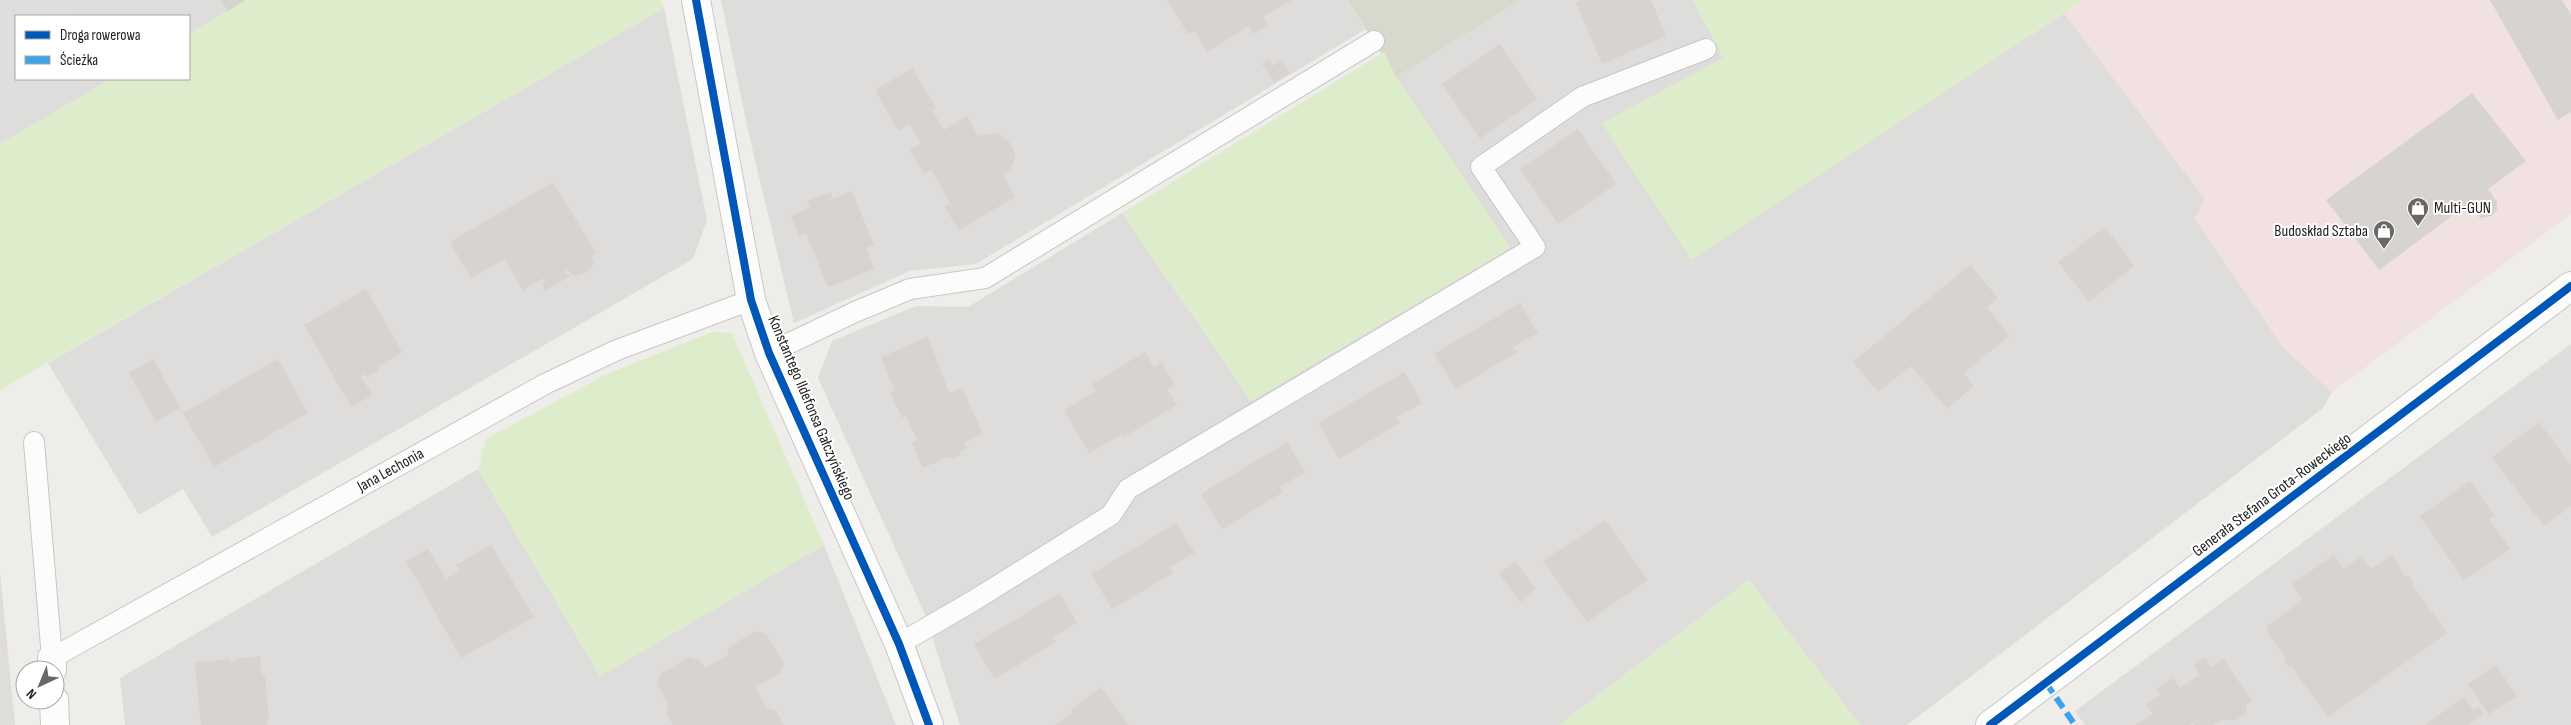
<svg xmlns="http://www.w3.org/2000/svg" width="2571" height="725" viewBox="0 0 2571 725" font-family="'Sofia Sans Condensed',sans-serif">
	<rect width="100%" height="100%" fill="#efedea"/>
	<path fill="#dedddb" d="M0 0H246L189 34V16H16V79H111L0 144Z
		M721 0H1348L1366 29 976 264 910 271 794 323 748 131Z
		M1521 0H1693L1723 57 1691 260 2064 13 2206 200 2195 219 2283 347 2332 392 2323 408 1907 725H1860L1749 580 1559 725H960L924 612 818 378 832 341 916 306 968 307 1122 213 1251 401 1510 248 1396 77Z
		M664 8 707 220 693 259 212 537 183 489 139 515 48 363Z
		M2571 344V725H2085L2075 711Z
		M478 469 600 676 824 545 896 725H125L120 678Z
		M0 572 15 725H0Z"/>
	<path fill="#f1e1e0" d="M2083 0H2571V214L2332 392 2283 347 2195 219 2205 199 2064 13Z"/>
	<path fill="#d8d8cc" d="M1348 0H1521L1396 77Z"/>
	<path fill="#ddecca" d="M246 0H661L664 8 0 390V144L111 79H189V34Z
		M1693 0H2083L1691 260 1602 123 1723 58Z
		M1384 52 1396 77 1510 248 1251 401 1122 213Z
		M712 332 732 333 824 545 600 676 478 469 486 439 607 374Z
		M1749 580 1860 725H1559L1582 708Z"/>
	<path fill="#dfdedd" d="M0 0H79L80 16H16V79H55L56 88 0 93Z"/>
	<path fill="#d6d3d1" d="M221 0H246L228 11Z
		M1167 0H1292L1263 17 1268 25 1253 34 1249 26 1207 52 1195 31 1188 34Z
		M1581 0H1651L1666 36 1602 64 1576 2Z
		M2490 0H2562L2571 15V112L2558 120Z
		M1500 44 1537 99 1480 139 1442 84Z
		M1269 59 1273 66 1282 60 1290 73 1274 83 1262 64Z
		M912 68 936 108 932 110 944 130 967 116 978 136 997 133 1010 143 1014 150 1015 158 1011 168 1003 176 1015 197 959 230 944 207 950 203 931 170 924 174 910 150 921 143 910 124 898 131 875 90Z
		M2472 93 2526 161 2488 189 2497 202V210L2492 216 2480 218 2468 204 2379 270 2326 200Z
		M1578 129 1616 184 1558 224 1520 169Z
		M553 182 596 253 591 257 594 261 591 269 579 276 571 274 568 269 564 272 570 276 545 291 542 283 546 281 544 278 523 290 505 259 471 278 450 242Z
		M852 191 874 245 866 248 874 269 828 287 806 233 799 236 791 216 810 208 807 201 831 192 833 199Z
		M2105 227 2134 266 2089 302 2058 262Z
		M1970 265 1998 298 1987 307 2009 336 1964 373 1974 386 1947 409 1911 366 1878 392 1853 362Z
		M366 289 402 352 377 367 379 370 367 377 365 374 361 376 372 395 351 407 304 325Z
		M1520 303 1538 333 1513 347 1517 352 1456 389 1434 354Z
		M928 337 949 393 962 388 983 434 964 442 967 448 961 451 960 455 952 458 948 457 923 468 912 443 917 440 906 416 902 418 890 392 895 391 881 357Z
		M1145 352 1154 368 1162 363 1175 385 1167 390 1177 405 1124 437 1122 434 1089 453 1064 410 1096 391 1092 384Z
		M153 359 180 408 156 422 129 373Z
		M278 359 308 413 214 467 183 413Z
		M1404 372 1422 403 1397 417 1400 423 1339 459 1318 423Z
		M2539 422 2571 465V506L2544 526 2492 457Z
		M1287 442 1305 472 1280 487 1283 492 1222 529 1201 494Z
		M2470 481 2494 515 2489 519 2510 549 2464 580 2420 516Z
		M1605 520 1648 580 1587 622 1543 561Z
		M1176 523 1195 553 1170 567 1173 573 1112 609 1091 574Z
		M491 545 534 617 461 658 406 561 428 549 446 579 460 571 456 565Z
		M2334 555 2343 569 2362 556 2371 569 2392 555 2405 576H2409L2413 582 2412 585 2447 633 2328 717 2292 667H2289L2284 660 2285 656 2267 632V626L2302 600 2292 584Z
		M1515 561 1536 589 1521 602 1499 574Z
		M1060 593 1077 623 1053 637 1056 642 995 679 974 644Z
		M756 631 766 634 784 663 780 673 755 688 767 708 776 711 784 725H673L666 713 668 704 657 684 660 674 689 657 699 660 705 668 727 656 730 646Z
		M260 656 262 675H265L269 720H266L267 725H201L195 663 230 659V662L236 661V659Z
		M2205 657 2211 667 2223 659 2252 701 2247 704 2246 713 2235 721 2225 719 2212 725H2193L2199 719 2190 725H2136L2153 714 2146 704 2161 694 2156 689 2173 678 2180 688 2200 675 2194 665Z
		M2496 665 2517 696 2489 714 2468 684Z
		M1101 687 1129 725H1055L1073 713 1071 710Z
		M2464 697 2473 710 2478 707 2484 714 2468 725H2425Z"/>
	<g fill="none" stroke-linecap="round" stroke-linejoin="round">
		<g stroke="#c8c7c6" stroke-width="22">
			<g id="service">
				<path d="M769 353 855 312 910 289 985 278 1374 41"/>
				<path id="s1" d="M34 442 52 658 545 384 617 350 751 300"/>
				<path d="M899 644 973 601 1111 515 1128 489 1535 247 1481 167 1582 97 1706 49"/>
			</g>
		</g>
		<g stroke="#c8c7c6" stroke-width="30">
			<path id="minor" d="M696 0 751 300 769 353 899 644 929 725
				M52 658V670
				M54 700 55 725"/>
		</g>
		<g stroke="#c8c7c6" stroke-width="30">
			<path id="tertiary" d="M1990 725 2571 286"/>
		</g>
		<path stroke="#ecdcdb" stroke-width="3" stroke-dasharray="2.5 2.5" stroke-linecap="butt" d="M1529 73 1541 89
			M0 651 4 650"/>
		<use href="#service" stroke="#fdfcfc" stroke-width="20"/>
		<use href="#minor" stroke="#fdfcfc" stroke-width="28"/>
		<use href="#tertiary" stroke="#fdfcfc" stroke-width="28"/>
		<path stroke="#3ea2ea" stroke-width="6" stroke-dasharray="12 6" stroke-linecap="butt" d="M2046 683 2075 725"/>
		<g stroke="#fff" stroke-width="11">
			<path id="cycleway" d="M696 0 751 300 769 353 899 644 929 725
				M1990 725 2571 286"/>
		</g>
		<use href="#cycleway" stroke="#0057b8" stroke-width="8"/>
	</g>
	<defs>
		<g id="shop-pin" transform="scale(1.125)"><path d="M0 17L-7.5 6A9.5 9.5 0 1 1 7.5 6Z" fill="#696867" stroke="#fff"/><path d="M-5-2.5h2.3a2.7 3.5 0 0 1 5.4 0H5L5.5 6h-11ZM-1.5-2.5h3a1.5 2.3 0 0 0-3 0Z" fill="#fff"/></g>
	</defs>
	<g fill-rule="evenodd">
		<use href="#shop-pin" x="2418" y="208"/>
		<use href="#shop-pin" x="2384" y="231"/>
	</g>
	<g text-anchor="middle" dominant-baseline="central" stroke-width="4" stroke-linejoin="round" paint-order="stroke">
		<g font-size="16" fill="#212121" stroke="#fff" text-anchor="start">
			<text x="2434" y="208">Multi-GUN</text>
			<text x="2368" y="231" text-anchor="end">Budoskład Sztaba</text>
		</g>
		<g font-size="16" fill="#212121" stroke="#fff">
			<text transform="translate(811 408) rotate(67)">Konstantego Ildefonsa Gałczyńskiego</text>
			<text stroke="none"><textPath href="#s1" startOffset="604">Jana Lechonia</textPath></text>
			<text transform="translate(2272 495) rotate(-37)">Generała Stefana Grota-Roweckiego</text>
		</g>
	</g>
	<rect x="15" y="15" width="175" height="65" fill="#ffffff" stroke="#a6a6a6"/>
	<rect x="25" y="31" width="25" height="8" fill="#0057b8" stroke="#a6a6a6"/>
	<text x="60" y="40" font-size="15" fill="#212121">Droga rowerowa</text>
	<rect x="25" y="56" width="25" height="8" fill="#3ea2ea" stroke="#a6a6a6"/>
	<text x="60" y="65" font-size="15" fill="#212121">Ścieżka</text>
	<g transform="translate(40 685) rotate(224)"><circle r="24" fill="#ffffff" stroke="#a6a6a6"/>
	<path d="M0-4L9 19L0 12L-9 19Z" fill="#696867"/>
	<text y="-8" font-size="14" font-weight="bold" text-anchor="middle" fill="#212121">N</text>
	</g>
</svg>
